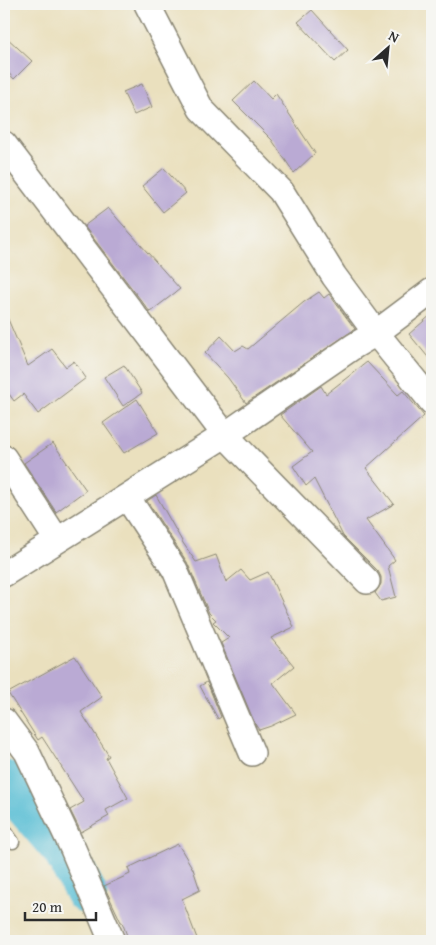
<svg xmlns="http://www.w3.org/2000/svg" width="436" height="945" viewBox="0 0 436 945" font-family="'Gentium Book Plus',serif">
	<rect width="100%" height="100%" fill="#f6f6f2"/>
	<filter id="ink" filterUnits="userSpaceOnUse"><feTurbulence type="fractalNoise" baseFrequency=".02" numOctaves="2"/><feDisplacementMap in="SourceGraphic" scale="10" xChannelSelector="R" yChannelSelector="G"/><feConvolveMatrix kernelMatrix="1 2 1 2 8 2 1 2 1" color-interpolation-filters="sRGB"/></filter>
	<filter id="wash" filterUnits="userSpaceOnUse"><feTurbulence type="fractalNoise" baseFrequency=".0096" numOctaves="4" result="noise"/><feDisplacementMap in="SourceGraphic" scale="20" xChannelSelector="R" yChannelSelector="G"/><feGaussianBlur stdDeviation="1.12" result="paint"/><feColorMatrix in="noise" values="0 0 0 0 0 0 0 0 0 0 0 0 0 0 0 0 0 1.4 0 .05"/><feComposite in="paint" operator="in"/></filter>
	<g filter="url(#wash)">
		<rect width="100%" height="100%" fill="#eae0be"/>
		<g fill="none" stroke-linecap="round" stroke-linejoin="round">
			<path stroke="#57bdd4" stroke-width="42" d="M4 781 63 850 86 893"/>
		</g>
		<g id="blocks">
			<path fill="#baaad4" d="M312 10 348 50 335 62 298 22Z
				M4 35 32 61 14 79 4 68Z
				M254 81 271 99 276 94 315 153 294 173 272 140 233 101Z
				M142 84 152 107 134 115 123 92Z
				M164 168 186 193 163 212 142 186Z
				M108 208 180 289 150 312 84 226Z
				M319 292 324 298 329 294 355 329 246 403 228 378 205 353 221 336 235 351 243 346 248 349 304 302Z
				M4 310 28 366 52 349 66 367 74 361 86 378 38 414 23 394 14 401 4 387Z
				M432 314V362L409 334Z
				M367 362 398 395 403 391 424 416 366 468 394 504 366 520 395 560 388 566 396 597 381 601 375 593 381 584V577L378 571 343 536 314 479 306 486 293 466 312 452 280 415 321 386 326 394Z
				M124 365 142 393 123 406 104 377Z
				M137 399 158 433 124 453 103 423Z
				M53 443 86 490 56 512 24 463Z
				M156 495 183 543 196 562 216 555 226 582 241 570 250 580 268 572 294 627 271 638 294 666 273 683 296 714 271 726 259 730 255 724 221 643 229 638 213 622 216 620 209 613 187 562 147 501Z
				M75 656 102 697 81 712 109 756 106 758 128 798 106 810 109 816 81 832 70 810 84 802 42 737 38 740 8 693Z
				M207 682 221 717 218 719 200 686Z
				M178 844 193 869 200 890 182 899 198 941H129L122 922H121L104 886 130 874 128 868Z"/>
		</g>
	</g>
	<g filter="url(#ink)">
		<use href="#blocks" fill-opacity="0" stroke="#8a8674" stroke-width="1"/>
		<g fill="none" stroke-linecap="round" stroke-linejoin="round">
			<g stroke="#8a8674" stroke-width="15">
				<path id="service" d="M4 829 13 842"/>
			</g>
			<g stroke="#8a8674" stroke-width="28">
				<path id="minor" d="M147 4 201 109 281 191 334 276 376 333 432 402
					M4 144 225 435 367 581
					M4 458 57 540
					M127 497 175 570 252 753
					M4 574 225 435 354 346 376 333 432 291
					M4 721 27 752 73 849 112 941"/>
			</g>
			<use href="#service" stroke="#fff" stroke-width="12"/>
			<use href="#minor" stroke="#fff" stroke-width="25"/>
		</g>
	</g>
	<rect width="436" height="945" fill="none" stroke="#f6f6f2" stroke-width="20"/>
	<g transform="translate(388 48) rotate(27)" stroke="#f6f6f2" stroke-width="4" paint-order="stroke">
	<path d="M0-4L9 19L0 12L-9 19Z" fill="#2b2b2b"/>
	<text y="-8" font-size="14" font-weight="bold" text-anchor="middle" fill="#2b2b2b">N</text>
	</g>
	<path d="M25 912v8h71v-8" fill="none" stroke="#2b2b2b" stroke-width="2.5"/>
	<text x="32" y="912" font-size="15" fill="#2b2b2b" stroke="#f6f6f2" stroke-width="4" paint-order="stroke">20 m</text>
</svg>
